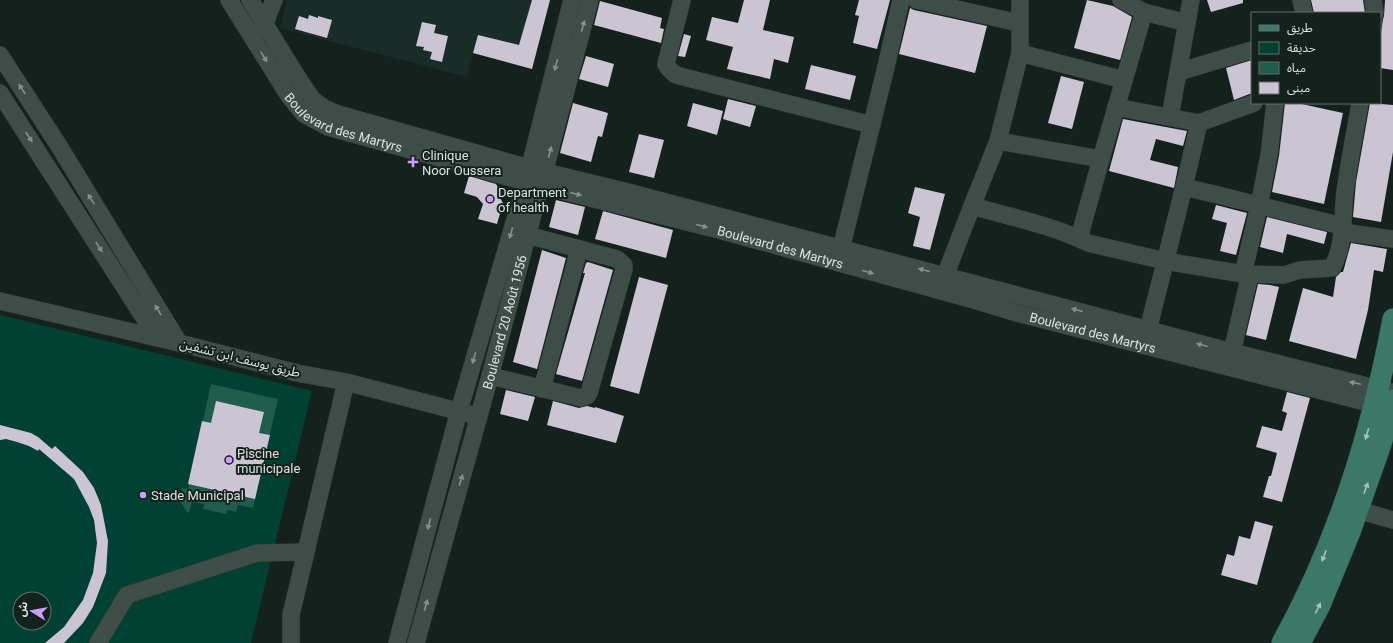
<svg xmlns="http://www.w3.org/2000/svg" width="1393" height="643" viewBox="0 0 1393 643" font-family="Roboto,'Noto Sans Arabic',sans-serif">
	<rect width="100%" height="100%" fill="#14211d"/>
	<path fill="#182d27" d="M287 0H550L532 69 473 53 467 77 280 28Z"/>
	<path fill="#004133" fill-rule="evenodd" d="M0 315 312 391 251 643H0ZM20 599H44V623H20Z"/>
	<path fill="#1f5c4c" d="M211 384 278 399 253 508 238 505 236 512 227 510 226 514 203 509 204 504 192 502 189 513 187 512 180 501 179 492H181L182 488 188 489Z"/>
	<path fill="#cbc4d2" d="M532 0H550L532 69 473 53 478 35 519 45Z
		M744 0H770L763 30 794 37 788 63 774 59 770 79 727 69 733 47 706 40 712 17 738 23Z
		M859 0H890L877 49 853 43 859 16 855 15Z
		M1087 0 1113 6 1132 17 1120 60 1074 48Z
		M1207 0H1243V3L1211 12Z
		M1311 0H1363L1365 13H1314Z
		M1385 0H1393V70L1380 68V40L1383 19 1384 16Z
		M600 1 662 18 660 28 664 29 661 43 594 25Z
		M910 8 914 10 987 26 975 73 899 54Z
		M309 15 318 18V16L332 20 327 38 295 29 299 16 308 19Z
		M422 22 436 25 434 33 448 36 442 62 430 59 432 52 423 50 424 47 416 46Z
		M684 34 691 36 685 57 678 56Z
		M586 56 614 64 608 87 579 79Z
		M1252 60V93L1234 100 1226 68Z
		M811 65 856 76 850 100 805 89Z
		M1061 76 1084 82 1072 129 1048 123Z
		M728 99 756 106 750 127 723 119Z
		M573 103 608 113 602 137 598 136 591 162 560 153Z
		M693 103 723 111 717 135 687 126Z
		M1285 103H1297L1343 113 1324 204 1272 192 1279 156Z
		M1370 103 1393 105V152L1381 222 1353 217 1356 182Z
		M1123 119 1187 131 1183 146 1156 139 1150 160 1178 167 1174 188 1109 171Z
		M639 134 664 140 654 178 629 172Z
		M469 176 496 184 503 196 500 198 503 203 497 224 478 219 483 204 477 197 464 193Z
		M915 187 945 194 930 250 913 246 920 217 908 213Z
		M556 200 585 207 578 235 549 227Z
		M1216 205 1247 213 1236 255 1220 251 1227 223 1212 219Z
		M603 211 673 230 666 258 595 239Z
		M1267 217 1327 232 1324 244 1287 234 1283 253 1260 247Z
		M1351 243 1387 249 1383 272 1374 270 1368 310 1356 359 1289 341 1303 288 1333 297 1336 277 1341 272H1343Z
		M542 250 566 258 537 369 513 362Z
		M588 262 613 270 582 381 556 374 585 273H583L586 263Z
		M639 277 668 285 639 394 610 386Z
		M1258 284 1270 285 1279 287 1266 340 1246 335Z
		M506 390 535 397 528 421 500 414Z
		M1287 392 1310 398 1282 502 1263 497 1269 476H1271L1277 453 1256 447 1262 426 1282 431 1287 413 1282 411Z
		M216 401 264 412 259 433 270 435 255 499 188 484 202 421 211 423Z
		M553 401 579 408 587 406 595 408V407L624 416 616 443 547 425Z
		M0 425 31 433 38 437 52 449 55 446 83 472 94 488 101 505 108 541 106 573 93 607 83 623 64 643H45L64 627 83 600 93 573 97 543 94 520 89 507 74 479 39 449 38 451 29 446 17 442 6 439 0 440Z
		M1255 521 1273 526 1257 585 1221 575 1227 554 1234 556 1239 536 1250 539Z"/>
	<g fill="none" stroke-linecap="round" stroke-linejoin="round">
		<g stroke="#323a37" stroke-width="18">
			<g id="minor">
				<path id="s1" d="M229 0 289 96 304 114 328 127 526 182 719 230 967 298 1017 313 1385 407"/>
				<path d="M250 0 296 75 312 99 324 108 338 114 529 168 628 192 1232 352 1391 392"/>
				<path d="M682 0 666 64C668 69 671 71 676 75L872 125"/>
				<path d="M916 0 1019 23"/>
				<path d="M1121 0 1144 12 1187 23"/>
				<path d="M1301 0 1304 13"/>
				<path d="M1373 0 1375 13"/>
				<path d="M259 29 265 23 274 0"/>
				<path d="M1020 53 1124 80"/>
				<path d="M0 55 59 146 179 343"/>
				<path d="M1178 72 1252 50"/>
				<path d="M0 93 157 338"/>
				<path d="M1116 107 1199 123 1254 103"/>
				<path d="M1170 117 1191 0"/>
				<path d="M998 141 1101 159"/>
				<path d="M1184 187 1218 195 1342 226"/>
				<path d="M972 206C1010 217 1052 225 1088 243L1165 261 1243 274 1284 275 1300 270 1332 268C1345 245 1342 217 1345 192 1349 162 1355 133 1360 103"/>
				<path d="M1342 232 1393 239"/>
				<path d="M1079 238 1101 159 1144 12"/>
				<path d="M841 249 886 67 901 0"/>
				<path d="M1243 274 1259 206 1269 155 1275 103"/>
				<path d="M945 276 972 206 998 141 1020 53V0"/>
				<path d="M0 301 179 343 297 373 346 382 469 414"/>
				<path d="M1148 330 1184 187 1199 123"/>
				<path d="M1232 352 1250 274"/>
				<path d="M490 376 581 398 587 396 589 393 624 269V265L617 259 527 235"/>
				<path d="M542 389 579 249"/>
				<path d="M1358 510 1393 520"/>
				<path d="M98 643 127 595 257 553 306 552"/>
				<path d="M291 643V615L346 382"/>
				<path d="M397 643 459 411 526 182 572 0"/>
				<path id="s2" d="M416 643 490 376 590 0"/>
			</g>
		</g>
		<g stroke="#323a37" stroke-width="22">
			<path id="major" d="M1282 643C1338 542 1372 432 1393 319
				M1300 643 1320 605 1350 532 1381 444 1393 400"/>
		</g>
		<use href="#minor" stroke="#3f4d49" stroke-width="17"/>
		<use href="#major" stroke="#3b7868" stroke-width="21"/>
	</g>
	<defs><path id="oneway-solid" d="M-6-.8H1V-3.2L6.5 0L1 3.2V.8H-6Z"/></defs>
	<g fill="#85908c">
		<use href="#oneway-solid" transform="translate(583 26) rotate(-75)"/>
		<use href="#oneway-solid" transform="translate(264 57) rotate(58)"/>
		<use href="#oneway-solid" transform="translate(556 65) rotate(104)"/>
		<use href="#oneway-solid" transform="translate(22 89) rotate(-123)"/>
		<use href="#oneway-solid" transform="translate(29 137) rotate(57)"/>
		<use href="#oneway-solid" transform="translate(550 152) rotate(-75)"/>
		<use href="#oneway-solid" transform="translate(576 194) rotate(14)"/>
		<use href="#oneway-solid" transform="translate(91 199) rotate(-121)"/>
		<use href="#oneway-solid" transform="translate(702 226) rotate(14)"/>
		<use href="#oneway-solid" transform="translate(511 233) rotate(106)"/>
		<use href="#oneway-solid" transform="translate(99 247) rotate(57)"/>
		<use href="#oneway-solid" transform="translate(924 270) rotate(-165)"/>
		<use href="#oneway-solid" transform="translate(868 272) rotate(15)"/>
		<use href="#oneway-solid" transform="translate(158 310) rotate(-121)"/>
		<use href="#oneway-solid" transform="translate(1077 310) rotate(-165)"/>
		<use href="#oneway-solid" transform="translate(1202 345) rotate(-165)"/>
		<use href="#oneway-solid" transform="translate(474 358) rotate(106)"/>
		<use href="#oneway-solid" transform="translate(1355 383) rotate(-168)"/>
		<use href="#oneway-solid" transform="translate(461 480) rotate(-74)"/>
		<use href="#oneway-solid" transform="translate(429 524) rotate(105)"/>
		<use href="#oneway-solid" transform="translate(426 605) rotate(-74)"/>
	</g>
	<g fill="#aac2bb">
		<use href="#oneway-solid" transform="translate(1367 434) rotate(106)"/>
		<use href="#oneway-solid" transform="translate(1366 488) rotate(-70)"/>
		<use href="#oneway-solid" transform="translate(1324 556) rotate(111)"/>
		<use href="#oneway-solid" transform="translate(1318 608) rotate(-64)"/>
	</g>
	<g fill="#d09dff" stroke="#14211d" stroke-width="1.5">
		<path d="M411 156h4v4h4v4h-4v4h-4v-4h-4v-4h4z"/>
		<circle cx="490" cy="199" r="4"/>
		<circle cx="229" cy="460" r="4"/>
		<circle cx="143" cy="495" r="4"/>
	</g>
	<g text-anchor="middle" dominant-baseline="central" stroke-width="4" stroke-linejoin="round" paint-order="stroke">
		<g font-size="13" fill="#dae2df" stroke="#14211d">
			<text stroke="none"><textPath href="#s1" startOffset="176">Boulevard des Martyrs</textPath></text>
			<text stroke="none"><textPath href="#s1" startOffset="632">Boulevard des Martyrs</textPath></text>
			<text stroke="none"><textPath href="#s2" startOffset="333">Boulevard 20 Août 1956</textPath></text>
			<text stroke="none"><textPath href="#s1" startOffset="956">Boulevard des Martyrs</textPath></text>
			<text transform="translate(240 358) rotate(14)">طريق يوسف ابن تشفين</text>
		</g>
		<g font-size="13" fill="#dae2df" stroke="#14211d" text-anchor="start">
			<text x="422" y="155">Clinique<tspan x="422" dy="15">Noor Oussera</tspan></text>
			<text x="498" y="192">Department<tspan x="498" dy="15">of health</tspan></text>
			<text x="237" y="453">Piscine<tspan x="237" dy="15">municipale</tspan></text>
			<text x="151" y="495">Stade Municipal</text>
		</g>
	</g>
	<rect x="1251" y="12" width="130" height="92" fill="#14211d" stroke="#636e6b"/>
	<rect x="1259" y="25" width="20" height="6" fill="#3b7868" stroke="#636e6b"/>
	<text x="1287" y="32" font-size="12" fill="#dae2df">طريق</text>
	<rect x="1259" y="42" width="20" height="12" fill="#004133" stroke="#636e6b"/>
	<text x="1287" y="52" font-size="12" fill="#dae2df">حديقة</text>
	<rect x="1259" y="62" width="20" height="12" fill="#1f5c4c" stroke="#636e6b"/>
	<text x="1287" y="72" font-size="12" fill="#dae2df">مياه</text>
	<rect x="1259" y="82" width="20" height="12" fill="#cbc4d2" stroke="#636e6b"/>
	<text x="1287" y="92" font-size="12" fill="#dae2df">مبنى</text>
	<g transform="translate(32 611) rotate(281)"><circle r="19" fill="#14211d" stroke="#636e6b"/>
	<path d="M0-3L7 15L0 10L-7 15Z" fill="#d09dff"/>
	<text y="-6" font-size="11" font-weight="bold" text-anchor="middle" fill="#dae2df">ش</text>
	</g>
</svg>
